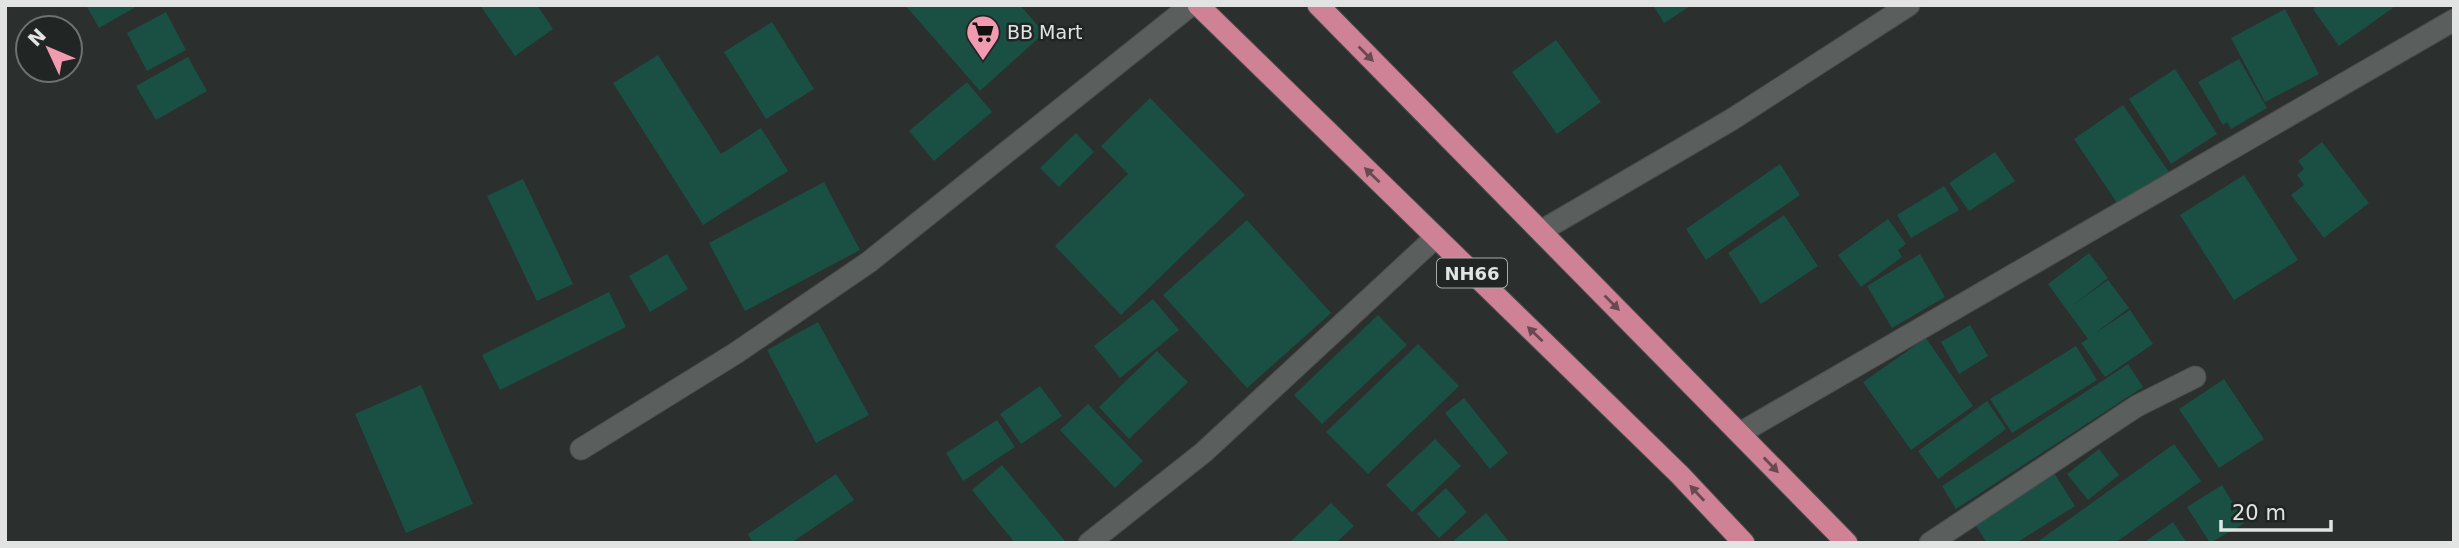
<svg xmlns="http://www.w3.org/2000/svg" width="2459" height="548" viewBox="0 0 2459 548" font-family="'DejaVu Sans',sans-serif">
	<rect width="100%" height="100%" fill="#2b2f2e"/>
	<path fill="#195043" d="M86 5H139L99 28Z
		M480 5H537L553 29 515 56Z
		M905 5H1020L1044 33 980 91Z
		M1653 5H1692L1664 23Z
		M2319 5H2391L2393 8 2339 46 2313 9Z
		M2285 9 2319 74 2265 102 2231 38Z
		M166 12 186 50 147 71 127 33Z
		M772 22 814 89 766 119 724 52Z
		M1556 40 1601 102 1557 134 1512 72Z
		M658 55 721 154 761 128 788 171 703 225 613 83Z
		M188 57 207 91 156 120 136 86Z
		M2239 59 2267 108 2231 129 2227 122 2223 125 2198 82Z
		M2175 69 2217 134 2171 164 2129 99Z
		M967 82 992 112 934 161 909 131Z
		M1150 98 1245 195 1121 315 1055 246 1128 174 1101 146Z
		M2123 105 2171 175 2121 209 2074 139Z
		M1076 133 1094 152 1059 187 1040 168Z
		M2322 142 2369 203 2324 238 2291 195 2304 185 2297 175 2304 169 2298 161Z
		M1995 152 2015 181 1969 211 1949 183Z
		M1780 164 1800 195 1706 260 1686 229Z
		M2244 175 2298 260 2234 300 2180 215Z
		M523 179 573 284 537 301 487 196Z
		M824 182 860 250 745 311 709 243Z
		M1944 186 1959 210 1911 238 1897 215Z
		M1784 215 1818 266 1761 304 1728 253Z
		M1888 219 1906 244 1898 250 1902 257 1861 287 1838 255Z
		M1247 220 1331 313 1247 388 1163 295Z
		M2089 253 2108 278 2072 306 2108 280 2129 308 2094 334 2130 310 2153 344 2105 377 2081 343 2088 339 2048 284Z
		M667 254 688 289 650 312 629 276Z
		M1920 254 1945 297 1892 328 1867 286Z
		M609 292 626 327 500 390 482 355Z
		M1153 299 1179 330 1120 378 1094 346Z
		M1378 315 1407 345 1322 424 1294 395Z
		M818 322 869 415 816 443 767 350Z
		M1970 325 1988 356 1959 374 1941 342Z
		M1926 338 1973 406 1911 450 1863 382Z
		M1418 344 1459 386 1368 474 1326 432Z
		M2076 346 2097 380 2012 433 1990 399Z
		M1157 351 1188 382 1129 439 1099 407Z
		M2128 364 2143 387 1956 509 1942 486Z
		M2224 379 2264 439 2219 468 2179 409Z
		M421 385 473 504 406 533 355 414Z
		M1040 386 1062 416 1021 444 1000 414Z
		M1464 398 1508 453 1490 469 1445 413Z
		M1987 401 2006 429 1938 479 1918 451Z
		M1088 404 1143 461 1115 488 1060 430Z
		M997 420 1015 447 963 481 946 453Z
		M1435 439 1461 466 1412 512 1386 485Z
		M2174 444 2201 481 2115 543H2036Z
		M2099 449 2119 475 2088 500 2067 474Z
		M1002 465 1065 541 1063 543H1015L972 490Z
		M2054 473 2075 506 2016 543H1987L1974 523Z
		M836 474 854 500 791 543H753L748 534Z
		M2222 485 2245 523 2210 543 2187 507Z
		M1446 488 1467 512 1439 538 1417 514Z
		M1331 503 1354 526 1336 543H1289Z
		M1486 513 1510 543H1451Z
		M2173 522 2187 543H2143Z"/>
	<g fill="none" stroke-linecap="round" stroke-linejoin="round">
		<g stroke="#494c4b" stroke-width="23">
			<path id="street" d="M1541 231 1731 120 1909 5
				M1740 433 2454 20
				M581 449 736 353 869 262 1191 5
				M1089 543 1204 452 1436 237
				M1930 543 2137 406 2195 377"/>
		</g>
		<g stroke="#494c4b" stroke-width="23">
			<path id="highway" d="M1198 5 1680 475 1744 543
				M1318 5 1847 543"/>
		</g>
		<use href="#street" stroke="#5a5f5e" stroke-width="21"/>
		<use href="#highway" stroke="#cf8195" stroke-width="21"/>
	</g>
	<defs><path id="oneway-solid" d="M-6-.8H1V-3.2L6.5 0L1 3.2V.8H-6Z" transform="scale(1.75)"/></defs>
	<g fill="#674a51">
		<use href="#oneway-solid" transform="translate(1366 54) rotate(45)"/>
		<use href="#oneway-solid" transform="translate(1372 175) rotate(-136)"/>
		<use href="#oneway-solid" transform="translate(1612 303) rotate(45)"/>
		<use href="#oneway-solid" transform="translate(1535 334) rotate(-136)"/>
		<use href="#oneway-solid" transform="translate(1771 465) rotate(46)"/>
		<use href="#oneway-solid" transform="translate(1697 493) rotate(-133)"/>
	</g>
	<defs>
		<g id="supermarket-pin" transform="scale(1.75)"><path d="M0 17L-7.5 6A9.5 9.5 0 1 1 7.5 6Z" fill="#f29ab0" stroke="#212524"/><path d="M-6-5.5h2.5l.6 2H6L4.5 2H-2.5L-4.4-4H-6ZM-1.5 3.2a1.3 1.3 0 1 0 .1 0ZM3 3.2a1.3 1.3 0 1 0 .1 0Z" fill="#111"/></g>
	</defs>
	<g fill-rule="evenodd">
		<use href="#supermarket-pin" x="983" y="32"/>
	</g>
	<g text-anchor="middle" dominant-baseline="central" stroke-width="5" stroke-linejoin="round" paint-order="stroke">
		<rect fill="#212524" stroke="#a7abaa" stroke-width="2" x="1437" y="258.5" width="70" height="29" rx="5"/>
		<g font-size="18" font-weight="bold" fill="#e1e4e3">
			<text x="1472" y="273">NH66</text>
		</g>
		<g font-size="19" fill="#e1e4e3" stroke="#212524" text-anchor="start">
			<text x="1007" y="32">BB Mart</text>
		</g>
	</g>
	<rect width="2459" height="548" fill="none" stroke="#e1e4e3" stroke-width="14"/>
	<g transform="translate(49 49) rotate(314)"><circle r="33" fill="#212524" stroke="#6e7170" stroke-width="2"/>
	<path d="M0-5L12 26L0 18L-12 26Z" fill="#f29ab0"/>
	<text y="-10" font-size="19" font-weight="bold" text-anchor="middle" fill="#e1e4e3">N</text>
	</g>
	<path d="M2221 520v10h110v-10" fill="none" stroke="#e1e4e3" stroke-width="3.5"/>
	<text x="2232" y="520" font-size="21" fill="#e1e4e3" stroke="#212524" stroke-width="5" paint-order="stroke">20 m</text>
</svg>
